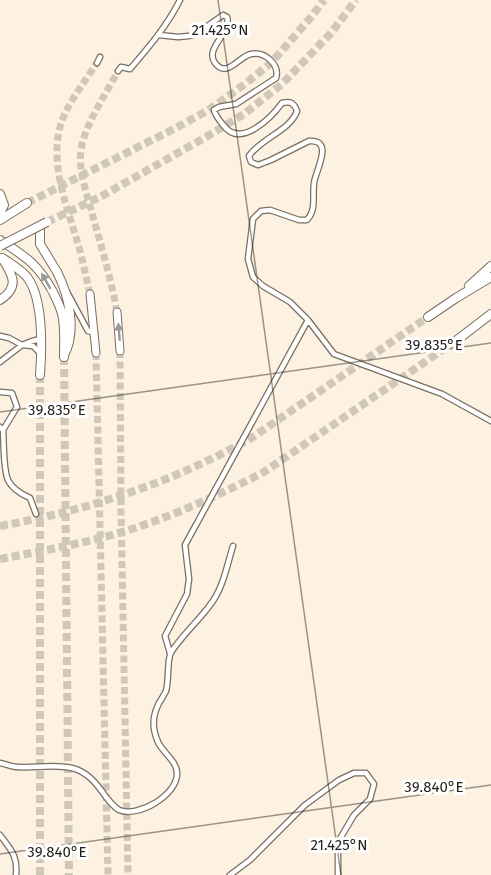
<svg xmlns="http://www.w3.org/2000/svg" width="491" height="875" viewBox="0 0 491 875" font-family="'Fira Sans',sans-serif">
	<rect width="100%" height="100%" fill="#fdf1e1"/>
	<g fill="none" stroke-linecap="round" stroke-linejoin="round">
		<path stroke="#d1c7b9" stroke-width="7" stroke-dasharray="7 3.5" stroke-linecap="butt" d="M90 294C86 277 83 261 78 244 67 206 50 167 60 127 65 107 85 81 97 63
			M117 312C111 278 101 246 92 213 87 194 78 171 81 150 84 126 106 94 118 71
			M120 351 121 511 128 875
			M96 353 108 875"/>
		<path stroke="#d1c7b9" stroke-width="8" stroke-dasharray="8 4" stroke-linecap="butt" d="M64 357 69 875
			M40 875V375"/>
		<path stroke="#d1c7b9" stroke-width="8" stroke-dasharray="8 4" stroke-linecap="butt" d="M27 203 168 132 207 111 245 84 271 63 312 16 324 0
			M47 222 102 196 206 137 244 114 282 84 331 33 356 0
			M0 526C89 510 174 482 253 437L428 317
			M0 559C46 550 93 542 138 527 182 512 223 493 264 472L457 340"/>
		<g stroke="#796e61" stroke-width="7">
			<path id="minor" d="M159 35 178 37 189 36 196 34 223 15 227 17C232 33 204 48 215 63 227 79 239 56 251 54 265 51 280 65 276 78L236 104 219 107 214 110C216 117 220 121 224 126 241 148 271 118 282 103 291 101 294 103 297 111 290 131 261 138 249 156L251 162 258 165 271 160 309 141C335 139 315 172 314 183 312 197 317 209 307 220H299L270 210 261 211 253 219 248 259 253 277 263 286 290 302 308 320 334 354 442 394 491 421
				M97 63 100 57
				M118 71 121 67 130 69C149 47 167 26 180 0
				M67 292 88 331 95 333
				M0 336 9 338 22 345 33 346 40 353
				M0 362 22 345 32 341 41 339
				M0 392 12 393 17 407 3 430
				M0 427 3 430C4 442 3 469 8 480 12 489 21 494 30 498L36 514
				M170 653 165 636 187 594 189 579 185 545 308 320
				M0 763C6 764 12 767 18 767 36 768 54 764 72 768 88 772 97 784 106 797 110 802 114 807 119 810 138 818 178 795 177 773 177 761 163 753 158 742 152 728 152 717 159 703 161 700 164 695 166 691 169 680 167 666 170 655 173 645 202 617 210 605 223 589 227 565 233 546
				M0 835C11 850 18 856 16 875
				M230 875 250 860 305 805 339 780 354 773H366L374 784 370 799 354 815 338 842V875"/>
		</g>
		<g stroke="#796e61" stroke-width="9">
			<path id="secondary" d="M90 294 96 353
				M117 312 120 351"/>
		</g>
		<g stroke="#796e61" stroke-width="10">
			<path id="trunk" d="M0 240C26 257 38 264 53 292 57 301 62 309 63 319 65 331 64 344 64 357
				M4 259C11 264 21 270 27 277 44 299 42 347 40 375
				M57 272C69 295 77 331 64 355"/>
		</g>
		<g stroke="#796e61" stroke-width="10">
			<path id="motorway" d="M0 194 4 205 0 213
				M0 220 27 203
				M40 226V244L57 272
				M469 286 491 266
				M0 300C20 287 13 275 2 258
				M428 317 456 298 491 277
				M457 340 491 314"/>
		</g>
		<use href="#minor" stroke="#fff" stroke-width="4.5"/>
		<use href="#secondary" stroke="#fff" stroke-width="7"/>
		<use href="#trunk" stroke="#fff" stroke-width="8"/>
		<use href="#motorway" stroke="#fff" stroke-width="8"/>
		<g stroke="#796e61" stroke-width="10" stroke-linecap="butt">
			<path id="motorway-bridge" d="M0 246 47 222"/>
		</g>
		<use href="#motorway-bridge" stroke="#fff" stroke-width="8"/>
	</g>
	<defs><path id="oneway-solid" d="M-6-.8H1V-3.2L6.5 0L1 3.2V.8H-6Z" transform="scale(1.5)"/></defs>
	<g fill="#9c9a98">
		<use href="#oneway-solid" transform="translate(46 281) rotate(-120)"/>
		<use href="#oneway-solid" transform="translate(119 332) rotate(-95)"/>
	</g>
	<path fill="none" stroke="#231f19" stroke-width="1.5" stroke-opacity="0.45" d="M218 0 341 875M0 412 491 343M0 854 491 785"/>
	<g font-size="15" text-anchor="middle" fill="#231f19" stroke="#fff" stroke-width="6" stroke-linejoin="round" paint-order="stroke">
		<text x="220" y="35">21.425°N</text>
		<text x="434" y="350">39.835°E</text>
		<text x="57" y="415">39.835°E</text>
		<text x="434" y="792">39.840°E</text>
		<text x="339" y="850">21.425°N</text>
		<text x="57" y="857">39.840°E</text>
	</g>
</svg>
